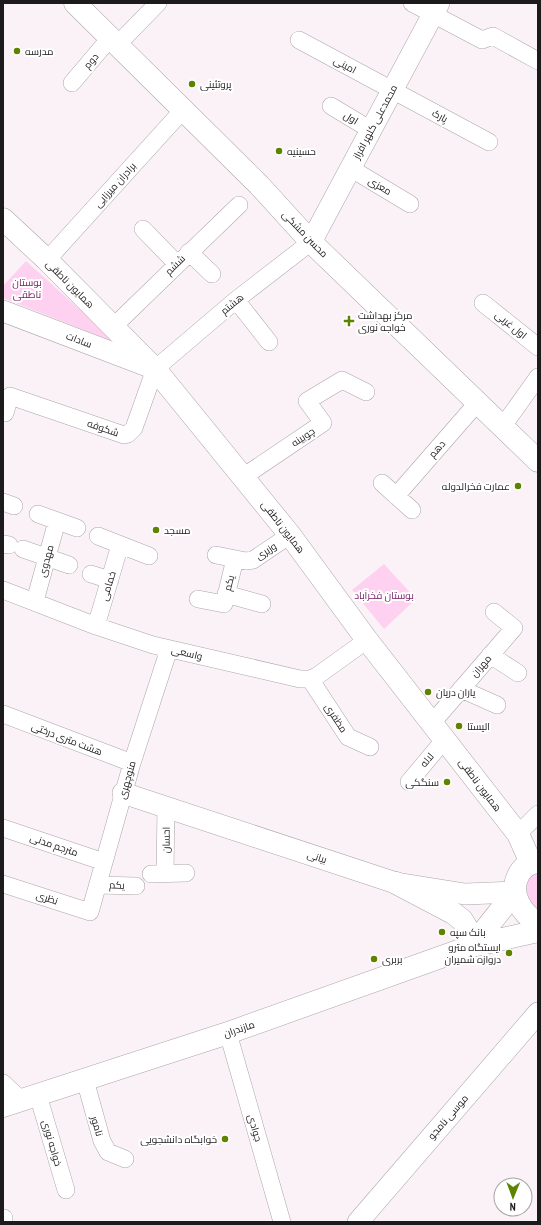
<svg xmlns="http://www.w3.org/2000/svg" width="541" height="1225" viewBox="0 0 541 1225" font-family="'PT Sans Narrow',Cairo,sans-serif">
	<rect width="100%" height="100%" fill="#fbf2f8"/>
	<path fill="#ffd1f1" d="M26 261 117 343 3 298V286Z
		M384 564 416 599 384 629 352 590Z
		M538 870V915L534 913 523 883Z"/>
	<g fill="none" stroke-linecap="round" stroke-linejoin="round">
		<g stroke="#aca4aa" stroke-width="18">
			<path id="minor" d="M412 3 482 40 493 36 538 61
				M299 40 489 142
				M117 45 158 3
				M72 83 110 38
				M331 106 371 130
				M350 168 410 204
				M143 229 177 264
				M189 252 212 274
				M47 260 183 110
				M236 300 269 342
				M483 303 538 347
				M113 327 239 205
				M5 413 10 396 124 435 128 434 134 428 155 369 236 300 311 242
				M503 426 538 377
				M243 477 323 423 307 401 342 380 366 392
				M382 483 412 510
				M396 496 478 402
				M3 502 14 506
				M38 514 77 528
				M98 536 149 556
				M3 544 9 545
				M23 549 69 565
				M216 555 246 561 253 560 290 535
				M91 574 110 580
				M3 590 96 626 153 645 300 679H310L317 676 367 640
				M226 594 262 604
				M198 599 224 604 235 559
				M35 601 57 521
				M96 626 120 545
				M490 655 518 673
				M310 679 348 737 370 747
				M461 689 497 705
				M3 714 132 763
				M432 723 514 628 494 612
				M409 782 445 739
				M3 828 104 862
				M518 834 538 814
				M165 873 166 807
				M151 874 186 873
				M3 884 90 912 132 763 169 649
				M98 885 136 886
				M228 1033 282 1222
				M85 1080 102 1141 108 1152 125 1159
				M3 1083 21 1100
				M38 1095 66 1190
				M3 1220 4 1218"/>
		</g>
		<g stroke="#aca4aa" stroke-width="22">
			<path id="tertiary" d="M311 242 439 3
				M3 311 155 369
				M123 793 396 883 465 894 515 892
				M358 1222 538 1013"/>
		</g>
		<g stroke="#aca4aa" stroke-width="23">
			<path id="secondary" d="M75 3 259 185 311 242 538 461
				M3 219 47 260 155 369 290 535 367 640 518 834 531 863
				M538 862C529 863 522 867 518 876 509 895 522 913 538 924
				M396 883 453 913 462 920 467 928 472 946
				M472 946 515 892
				M3 1106 228 1033 472 946 538 931"/>
		</g>
		<use href="#minor" stroke="#fff" stroke-width="17"/>
		<use href="#tertiary" stroke="#fff" stroke-width="21"/>
		<use href="#secondary" stroke="#fff" stroke-width="22"/>
	</g>
	<g fill="#5e8301" stroke="#fff" stroke-width="1.5">
		<circle cx="17" cy="51" r="4"/>
		<circle cx="192" cy="84" r="4"/>
		<circle cx="279" cy="151" r="4"/>
		<path d="M347 315h4v4h4v4h-4v4h-4v-4h-4v-4h4z"/>
		<circle cx="518" cy="486" r="4"/>
		<circle cx="156" cy="530" r="4"/>
		<circle cx="428" cy="692" r="4"/>
		<circle cx="459" cy="726" r="4"/>
		<circle cx="447" cy="782" r="4"/>
		<circle cx="442" cy="932" r="4"/>
		<circle cx="509" cy="953" r="4"/>
		<circle cx="374" cy="959" r="4"/>
		<circle cx="225" cy="1139" r="4"/>
	</g>
	<g text-anchor="middle" dominant-baseline="central" stroke-width="4" stroke-linejoin="round" paint-order="stroke">
		<g font-size="10" fill="#1d1a1c" stroke="#fff" text-anchor="start">
			<text x="25" y="51">مدرسه</text>
			<text x="200" y="84">پروتئینی</text>
			<text x="287" y="151">حسینیه</text>
			<text x="358" y="315">مرکز بهداشت<tspan x="358" dy="12">خواجه نوری</tspan></text>
			<text x="510" y="486" text-anchor="end">عمارت فخرالدوله</text>
			<text x="164" y="530">مسجد</text>
			<text x="436" y="692">یاران دریان</text>
			<text x="467" y="726">الیستا</text>
			<text x="439" y="782" text-anchor="end">سنگکی</text>
			<text x="450" y="932">بانک سپه</text>
			<text x="501" y="947" text-anchor="end">ایستگاه مترو<tspan x="501" dy="12">دروازه شمیران</tspan></text>
			<text x="382" y="959">بربری</text>
			<text x="217" y="1139" text-anchor="end">خوابگاه دانشجویی</text>
		</g>
		<g font-size="10" fill="#1d1a1c" stroke="#fff">
			<text transform="translate(91 61) rotate(-50)">دوم</text>
			<text transform="translate(345 65) rotate(28)">امینی</text>
			<text transform="translate(440 116) rotate(28)">پارک</text>
			<text transform="translate(351 118) rotate(31)">اول</text>
			<text transform="translate(375 122) rotate(-62)">محمدعلی کلهر افراز</text>
			<text transform="translate(115 185) rotate(-48)">برادران میرزایی</text>
			<text transform="translate(380 186) rotate(31)">معزی</text>
			<text transform="translate(305 234) rotate(46)">محسن مشکی</text>
			<text transform="translate(175 265) rotate(-45)">ششم</text>
			<text transform="translate(70 284) rotate(45)">همایون ناطقی</text>
			<text transform="translate(232 304) rotate(-40)">هشتم</text>
			<text transform="translate(511 325) rotate(39)">اول غربی</text>
			<text transform="translate(79 340) rotate(21)">سادات</text>
			<text transform="translate(103 428) rotate(19)">شکوفه</text>
			<text transform="translate(303 437) rotate(-34)">چوبینه</text>
			<text transform="translate(437 449) rotate(-49)">دهم</text>
			<text transform="translate(283 527) rotate(52)">همایون ناطقی</text>
			<text transform="translate(266 551) rotate(-33)">وزیری</text>
			<text transform="translate(46 561) rotate(-75)">مهدوی</text>
			<text transform="translate(229 583) rotate(-76)">یکم</text>
			<text transform="translate(108 586) rotate(-73)">خمامی</text>
			<text transform="translate(187 653) rotate(13)">واسعی</text>
			<text transform="translate(481 666) rotate(-49)">مهران</text>
			<text transform="translate(336 718) rotate(57)">مظفری</text>
			<text transform="translate(67 739) rotate(21)">هشت متری درختی</text>
			<text transform="translate(427 760) rotate(-50)">لاله</text>
			<text transform="translate(127 780) rotate(-74)">منوچهری</text>
			<text transform="translate(480 785) rotate(53)">همایون ناطقی</text>
			<text transform="translate(166 840) rotate(-89)">احسان</text>
			<text transform="translate(54 845) rotate(19)">مترجم مدنی</text>
			<text transform="translate(317 857) rotate(18)">بیانی</text>
			<text transform="translate(117 885) rotate(2)">یکم</text>
			<text transform="translate(47 898) rotate(18)">نظری</text>
			<text transform="translate(239 1029) rotate(-19)">مازندران</text>
			<text transform="translate(448 1117) rotate(-49)">موسی نامجو</text>
			<text transform="translate(97 1126) rotate(74)">نامور</text>
			<text transform="translate(255 1128) rotate(74)">جوادی</text>
			<text transform="translate(52 1143) rotate(74)">خواجه نوری</text>
		</g>
		<g font-size="10" fill="#772066" stroke="#fff">
			<text x="27" y="282">بوستان<tspan x="27" dy="12">ناطقی</tspan></text>
			<text x="384" y="595">بوستان فخرآباد</text>
		</g>
	</g>
	<rect width="541" height="1225" fill="none" stroke="#1d1a1c" stroke-width="8"/>
	<g transform="translate(513 1197) rotate(181)"><circle r="19" fill="#ffffff" stroke="#a5a3a4"/>
	<path d="M0-3L7 15L0 10L-7 15Z" fill="#5e8301"/>
	<text y="-6" font-size="11" font-weight="bold" text-anchor="middle" fill="#1d1a1c">N</text>
	</g>
</svg>
